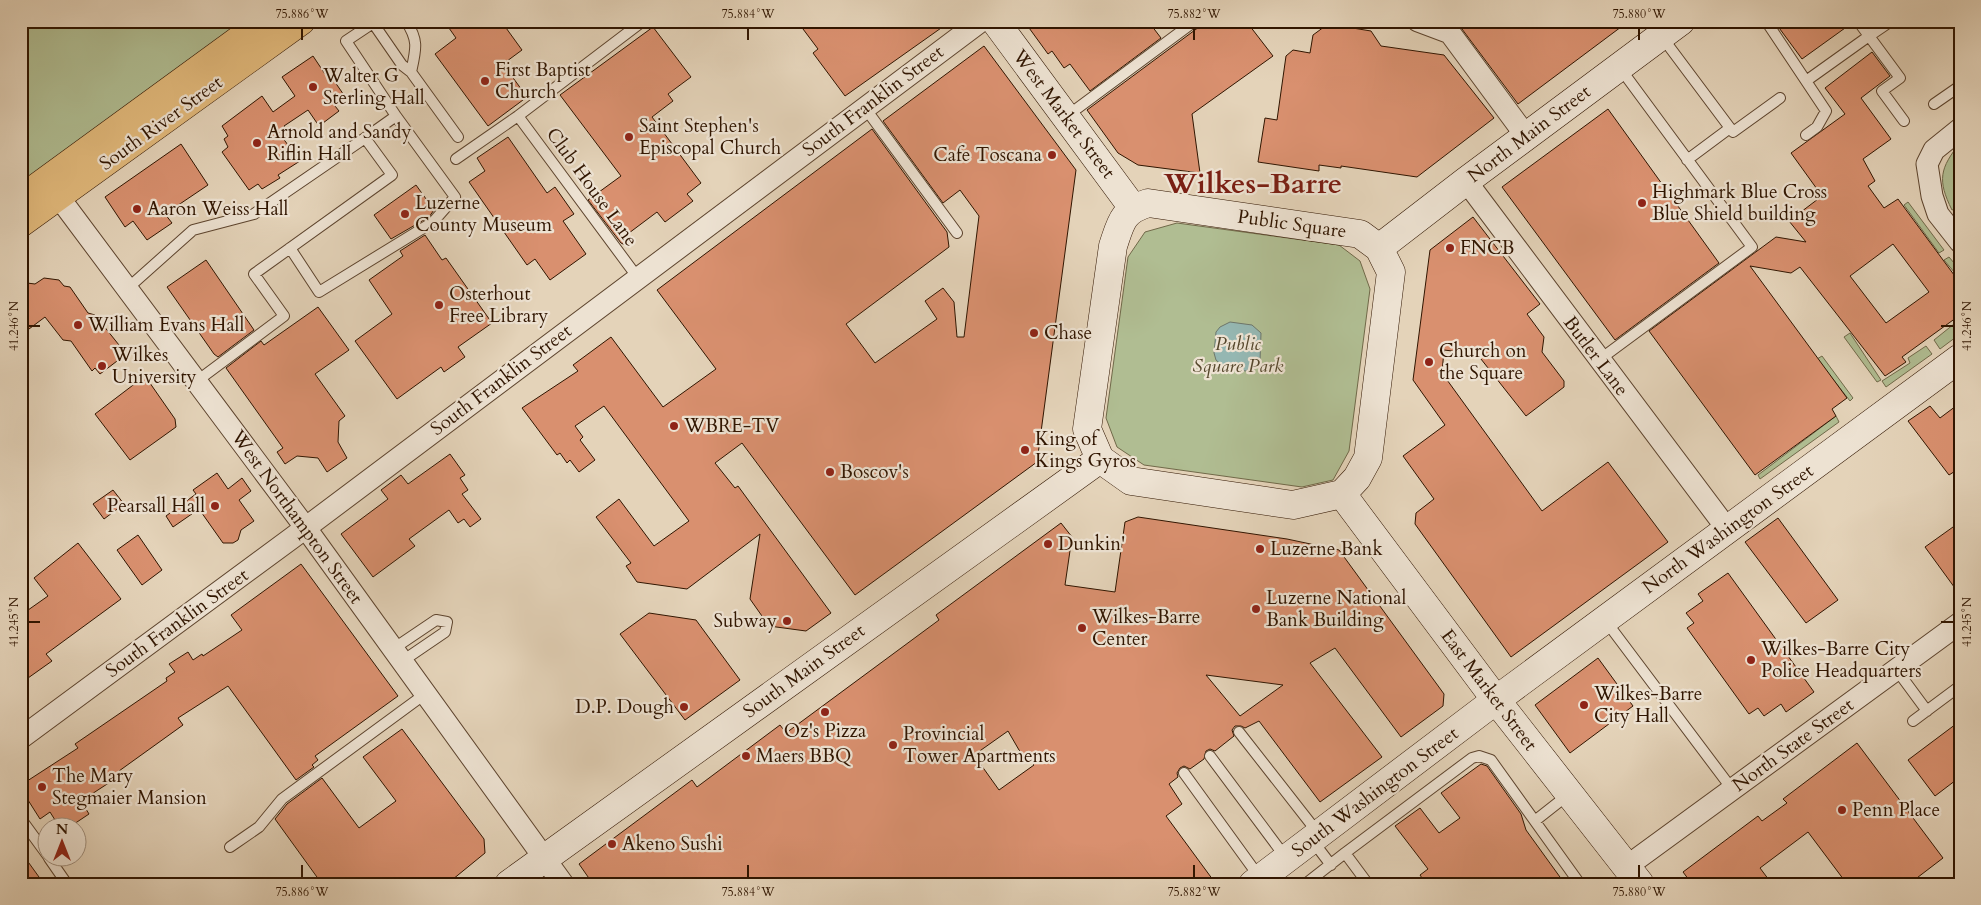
<svg xmlns="http://www.w3.org/2000/svg" width="1981" height="905" viewBox="0 0 1981 905" font-family="Cardo,serif">
	<rect width="100%" height="100%" fill="#e4d3b9"/>
	<filter id="stains"><feTurbulence type="fractalNoise" baseFrequency=".004" numOctaves="4"/><feColorMatrix values="0 0 0 0 .2 0 0 0 0 .09 0 0 0 0 .02 0 0 0 .5 -.17"/></filter>
	<radialGradient id="worn" r=".72"><stop offset=".6" stop-color="#630" stop-opacity="0"/><stop offset="1" stop-color="#630" stop-opacity=".3"/></radialGradient>
	<path fill="#b0bd92" stroke="#706949" d="M21 21H254L21 193Z
		M1960 143V207L1952 210C1937 180 1940 168 1960 143Z
		M1908 202 1944 250 1939 253 1904 205Z
		M1177 223 1339 245 1360 261 1370 289 1349 451 1333 480 1302 487 1144 465 1117 447 1106 418 1128 257 1145 232Z
		M1949 257 1960 270V279L1944 260Z
		M1954 324 1958 327 1960 326V334L1940 349 1934 340Z
		M1850 333 1881 380 1877 382 1844 337Z
		M1926 346 1932 354 1886 387 1882 381 1910 363 1908 358Z
		M1822 356 1853 398 1850 401 1817 359Z
		M1836 416 1839 422 1760 479 1758 475Z"/>
	<path fill="#95b7b2" stroke="#6d766b" d="M1230 322 1252 325 1261 333 1260 361 1257 365 1246 371 1225 368 1216 360 1214 353 1216 332 1220 327Z"/>
	<path fill="#d9906f" stroke="#301500" fill-rule="evenodd" d="M444 21H501L522 50 503 64 527 97 488 126 435 54 456 38Z
		M797 21H951L845 96 813 53 818 49Z
		M1024 21H1148L1161 38 1090 91 1070 64 1064 68 1052 51 1048 54Z
		M1202 21H1246L1273 56 1192 114 1200 173 1138 165 1118 153 1087 110 1199 27Z
		M1456 21H1629L1518 104Z
		M1774 21H1851L1852 23 1802 59Z
		M1328 24 1371 31 1381 46 1444 55 1494 118 1417 177 1341 166V168L1319 165V171L1258 162 1265 118 1277 120 1286 56 1293 50 1310 53 1313 35Z
		M653 27 691 77 668 94 673 101 652 117 701 183 687 194 693 201 665 222 657 212 629 233V247L621 243 588 200 621 176 560 95Z
		M984 46 1076 170 1037 462 855 595 742 443 715 463 735 488 738 486 831 613 806 631 769 626 750 599 760 534 687 589 637 582 626 566 631 563 596 517 619 499 654 546 689 521 604 406 575 426 583 437 580 440 595 460 579 472 570 460 567 463 560 453 557 455 522 408 578 371 573 365 611 337 663 407 716 369 657 290 872 129 947 232 949 247 846 324 875 363 937 319 925 301 943 288 954 302 957 337H964L979 216 960 190 943 203 883 121Z
		M1872 52 1890 76 1861 98 1891 139 1863 159 1875 181 1868 186 1884 208 1898 199 1960 283V315L1902 357 1906 362 1885 376 1800 267 1791 273 1750 266 1847 398 1832 409 1836 416 1755 475 1649 331 1776 237 1806 242 1789 221 1822 196 1791 153 1845 114 1825 88ZM1893 244 1929 292 1886 323 1850 276Z
		M313 56 325 74 328 72 346 98 335 106 339 111 319 126 308 110 284 126 285 128 279 133 300 161 278 175 280 178 262 189 258 184 249 190 222 152 228 147 224 139 228 136 222 126 262 96 273 112 295 96 282 77Z
		M1608 109 1719 263 1615 340 1502 187Z
		M508 137 547 193 555 187 574 214 563 221 586 254 550 280 535 259 527 265 469 182 485 171 477 158Z
		M181 144 208 185 165 214 172 223 147 240 133 221 125 227 105 197Z
		M416 185 434 210 429 217 391 239 374 215Z
		M1473 217 1540 304 1527 314 1544 337 1542 352 1564 381V387L1526 416 1477 354 1444 350 1442 373 1542 511 1608 462 1668 542 1511 657 1415 524 1416 513 1434 499 1403 456 1445 425 1413 380 1430 250Z
		M425 235 442 260 446 258 492 323 458 347 465 357 444 372 441 367 397 399 355 341 392 314 369 280 403 256 400 251Z
		M206 260 254 330 218 357 214 354 167 287Z
		M44 278 59 280 64 286 70 287 88 313 95 315 123 350 121 358 100 374 95 368 92 371 71 341 63 340 45 317 21 335V287L27 283 35 284Z
		M318 307 349 350 315 374 345 416 339 421 338 442 347 458 327 472 318 458 297 456 285 464 277 452 283 448 226 368 261 341 264 345Z
		M145 376 175 419 176 427 130 460 95 414Z
		M1960 403V468L1949 475 1908 421 1930 406 1940 418Z
		M450 454 465 475 460 478 468 490 462 494 481 519 470 527 464 519 458 523 449 510 409 539 415 546 373 577 341 534 388 499 381 490 401 475 408 484Z
		M217 473 228 489 242 478 251 491 239 500 254 521 241 530 238 540 233 543H223L199 509 173 527 166 516 196 494 193 490Z
		M113 490 124 504 104 519 93 504Z
		M1138 517 1287 539 1339 550 1444 694 1443 706 1401 737 1335 648 1310 663 1382 757 1320 802 1259 721 1245 728 1241 726H1235L1232 730 1234 736 1215 751 1210 749 1206 751 1204 759 1190 769 1184 766 1180 768 1177 773 1178 777 1169 784 1182 804 1166 816 1216 884H593L579 864 692 780 697 787 780 725 786 733 939 620 936 615 1061 523 1072 537 1065 585 1115 592 1125 522ZM1206 675 1283 685 1240 716ZM1008 731 1019 750 1034 765 999 790 974 755Z
		M1778 518 1838 600 1806 623 1745 542Z
		M1960 522V595L1925 547Z
		M138 535 162 570 142 585 117 550Z
		M78 543 121 599 46 654 52 661 21 683V615L48 596 34 578Z
		M301 564 398 696 315 756 318 760 312 765 314 767 296 780 228 686 178 718 183 725 119 771 121 775 81 801 89 814 68 828H60L50 812 40 819 21 789V785L78 748 75 744 167 681 166 678 175 672 169 664 188 652 193 660 202 654 203 656 242 630 231 615Z
		M1728 573 1814 692 1786 712 1781 704 1764 716 1758 708 1749 714 1687 628 1694 623 1686 613 1703 601 1698 594Z
		M649 613 696 620 740 680 685 720 620 634Z
		M1598 658 1633 706 1570 753 1535 705Z
		M1960 721V777L1935 796 1908 760Z
		M402 729 484 839 485 853 447 884H322L275 819 287 804 322 778 359 828 396 801 363 757Z
		M1857 743 1943 858 1909 884H1847L1808 832 1760 868 1772 884H1692L1683 872 1758 816 1762 821 1787 803 1783 799Z
		M1481 764 1487 766 1521 814 1526 830 1565 884H1426L1420 875 1428 869 1395 826 1420 808 1439 833 1460 818 1441 793Z
		M21 852 39 877 29 884H21Z"/>
	<g fill="none" stroke-linecap="round" stroke-linejoin="round">
		<g stroke="#5d442e" stroke-width="12">
			<path id="lane" d="M1766 21 1826 111 1817 127 1806 135
				M1891 21 1869 36 1900 78 1882 91 1904 121
				M373 23 402 65 411 72C416 49 419 41 406 21
				M1662 37 1730 128
				M411 72 458 137
				M1806 81 1869 36 1858 21
				M1934 104 1960 86
				M865 108 957 233
				M518 116 638 278
				M1067 116 1195 21
				M365 138 396 116 346 41 376 21
				M456 159 518 116 643 21
				M1687 160 1730 128 1733 132 1780 98
				M290 248 319 292 433 222 455 197 396 116
				M128 288 193 230 254 214 365 138 392 175 254 274 284 316 197 381
				M1599 360 1752 247 1620 68
				M1605 620 1732 789
				M393 649 436 620 447 622 445 632 401 662
				M1896 669 1927 711
				M1913 721 1960 686
				M1239 732 1318 833
				M1210 756 1286 858
				M1184 773 1260 878
				M21 819 48 856
				M1536 820 1569 794
				M1312 840 1331 865
				M230 847 259 827 282 799 425 694
				M1345 853 1472 758 1479 756 1491 760 1580 884
				M49 858 67 884
				M1308 882 1345 853 1368 884"/>
		</g>
		<g stroke="#5d442e" stroke-width="23">
			<path id="street" d="M1418 21 1450 33 1526 136
				M1960 129 1934 150 1927 164 1932 196 1938 214 1960 242
				M1466 181 1728 530
				M49 184 305 527 563 884
				M21 738 292 538 981 21
				M1626 867 1960 623"/>
		</g>
		<g stroke="#301500" stroke-width="29">
			<path id="secondary" d="M995 21 1133 208
				M1148 203 1360 234 1379 248 1391 272 1368 458 1357 478 1342 494 1293 505 1131 481 1100 459 1087 429 1113 246C1121 222 1122 211 1148 203Z
				M1379 248 1466 181 1681 21
				M1342 494 1496 700 1640 884
				M509 884 1100 459
				M1253 884 1496 700 1960 358"/>
		</g>
		<g stroke="#301500" stroke-width="29">
			<path id="primary" d="M21 199 265 21
				M21 223 301 21"/>
		</g>
		<use href="#lane" stroke="#ede2d2" stroke-width="10"/>
		<use href="#street" stroke="#ede2d2" stroke-width="21"/>
		<use href="#secondary" stroke="#ede2d2" stroke-width="28"/>
		<use href="#primary" stroke="#e2ba7c" stroke-width="28"/>
	</g>
	<path fill="none" stroke="#301500" stroke-width="2" d="M302 28V40M748 28V40M1194 28V40M1639 28V40M28 326H40M1941 326H1954M28 622H40M1941 622H1954M302 865V878M748 865V878M1194 865V878M1639 865V878"/>
	<g fill="#8f2418" stroke="#ede2d2" stroke-width="2">
		<circle cx="485" cy="81" r="5"/>
		<circle cx="313" cy="87" r="5"/>
		<circle cx="629" cy="137" r="5"/>
		<circle cx="257" cy="143" r="5"/>
		<circle cx="1052" cy="155" r="5"/>
		<circle cx="1642" cy="203" r="5"/>
		<circle cx="137" cy="209" r="5"/>
		<circle cx="405" cy="214" r="5"/>
		<circle cx="1450" cy="248" r="5"/>
		<circle cx="439" cy="305" r="5"/>
		<circle cx="78" cy="325" r="5"/>
		<circle cx="1034" cy="333" r="5"/>
		<circle cx="1429" cy="362" r="5"/>
		<circle cx="102" cy="366" r="5"/>
		<circle cx="674" cy="426" r="5"/>
		<circle cx="1025" cy="450" r="5"/>
		<circle cx="830" cy="472" r="5"/>
		<circle cx="215" cy="506" r="5"/>
		<circle cx="1048" cy="544" r="5"/>
		<circle cx="1260" cy="549" r="5"/>
		<circle cx="1256" cy="609" r="5"/>
		<circle cx="787" cy="621" r="5"/>
		<circle cx="1082" cy="628" r="5"/>
		<circle cx="1751" cy="660" r="5"/>
		<circle cx="1584" cy="705" r="5"/>
		<circle cx="684" cy="707" r="5"/>
		<circle cx="825" cy="712" r="5"/>
		<circle cx="893" cy="745" r="5"/>
		<circle cx="746" cy="756" r="5"/>
		<circle cx="42" cy="787" r="5"/>
		<circle cx="1842" cy="810" r="5"/>
		<circle cx="612" cy="844" r="5"/>
	</g>
	<g text-anchor="middle" dominant-baseline="central" stroke-width="4.5" stroke-linejoin="round" paint-order="stroke">
		<g font-size="19" fill="#301500" stroke="#ede2d2" text-anchor="start">
			<text x="495" y="70">First Baptist<tspan x="495" dy="22">Church</tspan></text>
			<text x="323" y="76">Walter G<tspan x="323" dy="22">Sterling Hall</tspan></text>
			<text x="639" y="126">Saint Stephen's<tspan x="639" dy="22">Episcopal Church</tspan></text>
			<text x="267" y="132">Arnold and Sandy<tspan x="267" dy="22">Riflin Hall</tspan></text>
			<text x="1042" y="155" text-anchor="end">Cafe Toscana</text>
			<text x="1652" y="192">Highmark Blue Cross<tspan x="1652" dy="22">Blue Shield building</tspan></text>
			<text x="415" y="203">Luzerne<tspan x="415" dy="22">County Museum</tspan></text>
			<text x="147" y="209">Aaron Weiss Hall</text>
			<text x="1460" y="248">FNCB</text>
			<text x="449" y="294">Osterhout<tspan x="449" dy="22">Free Library</tspan></text>
			<text x="88" y="325">William Evans Hall</text>
			<text x="1044" y="333">Chase</text>
			<text x="1439" y="351">Church on<tspan x="1439" dy="22">the Square</tspan></text>
			<text x="112" y="355">Wilkes<tspan x="112" dy="22">University</tspan></text>
			<text x="684" y="426">WBRE-TV</text>
			<text x="1035" y="439">King of<tspan x="1035" dy="22">Kings Gyros</tspan></text>
			<text x="840" y="472">Boscov's</text>
			<text x="205" y="506" text-anchor="end">Pearsall Hall</text>
			<text x="1058" y="544">Dunkin'</text>
			<text x="1270" y="549">Luzerne Bank</text>
			<text x="1266" y="598">Luzerne National<tspan x="1266" dy="22">Bank Building</tspan></text>
			<text x="1092" y="617">Wilkes-Barre<tspan x="1092" dy="22">Center</tspan></text>
			<text x="777" y="621" text-anchor="end">Subway</text>
			<text x="1761" y="649">Wilkes-Barre City<tspan x="1761" dy="22">Police Headquarters</tspan></text>
			<text x="1594" y="694">Wilkes-Barre<tspan x="1594" dy="22">City Hall</tspan></text>
			<text x="674" y="707" text-anchor="end">D.P. Dough</text>
			<text x="825" y="731" text-anchor="middle">Oz's Pizza</text>
			<text x="903" y="734">Provincial<tspan x="903" dy="22">Tower Apartments</tspan></text>
			<text x="756" y="756">Maers BBQ</text>
			<text x="52" y="776">The Mary<tspan x="52" dy="22">Stegmaier Mansion</tspan></text>
			<text x="1852" y="810">Penn Place</text>
			<text x="622" y="844">Akeno Sushi</text>
		</g>
		<g font-size="19" fill="#301500" stroke="#ede2d2">
			<text transform="translate(873 101) rotate(-37)">South Franklin Street</text>
			<text transform="translate(1064 114) rotate(53)">West Market Street</text>
			<text transform="translate(161 123) rotate(-36)">South River Street</text>
			<text transform="translate(1529 134) rotate(-37)">North Main Street</text>
			<text transform="translate(592 187) rotate(54)">Club House Lane</text>
			<text transform="translate(1292 224) rotate(8)">Public Square</text>
			<text transform="translate(1596 356) rotate(53)">Butler Lane</text>
			<text transform="translate(501 380) rotate(-37)">South Franklin Street</text>
			<text transform="translate(297 517) rotate(54)">West Northampton Street</text>
			<text transform="translate(1728 529) rotate(-36)">North Washington Street</text>
			<text transform="translate(177 623) rotate(-36)">South Franklin Street</text>
			<text transform="translate(804 671) rotate(-36)">South Main Street</text>
			<text transform="translate(1489 690) rotate(53)">East Market Street</text>
			<text transform="translate(1793 745) rotate(-36)">North State Street</text>
			<text transform="translate(1375 792) rotate(-37)">South Washington Street</text>
		</g>
		<g font-size="19" font-style="italic" fill="#56472c" stroke="#ede2d2">
			<text x="1238" y="344">Public<tspan x="1238" dy="22">Square Park</tspan></text>
		</g>
		<g font-size="29" font-weight="bold" fill="#7a1f14" stroke="#ede2d2">
			<text x="1253" y="184">Wilkes-Barre</text>
		</g>
	</g>
	<rect width="1981" height="905" fill="none" stroke="#e4d3b9" stroke-width="55"/>
	<g transform="translate(62 842)"><circle r="24" fill="#ede2d2" stroke="#a1907e"/>
	<path d="M0-4L9 19L0 12L-9 19Z" fill="#8f2418"/>
	<text y="-8" font-size="14" font-weight="bold" text-anchor="middle" fill="#301500">N</text>
	</g>
	<rect x="28" y="28" width="1926" height="850" fill="none" stroke="#301500" stroke-width="2"/>
	<g font-size="12" text-anchor="middle" fill="#301500">
		<text x="302" y="18">75.886°W</text>
		<text x="748" y="18">75.884°W</text>
		<text x="1194" y="18">75.882°W</text>
		<text x="1639" y="18">75.880°W</text>
		<text transform="translate(14 326) rotate(-90)" y="4">41.246°N</text>
		<text transform="translate(1967 326) rotate(-90)" y="4">41.246°N</text>
		<text transform="translate(14 622) rotate(-90)" y="4">41.245°N</text>
		<text transform="translate(1967 622) rotate(-90)" y="4">41.245°N</text>
		<text x="302" y="896">75.886°W</text>
		<text x="748" y="896">75.884°W</text>
		<text x="1194" y="896">75.882°W</text>
		<text x="1639" y="896">75.880°W</text>
	</g>
	<rect width="100%" height="100%" filter="url(#stains)"/>
	<rect width="100%" height="100%" fill="url(#worn)"/>
</svg>
